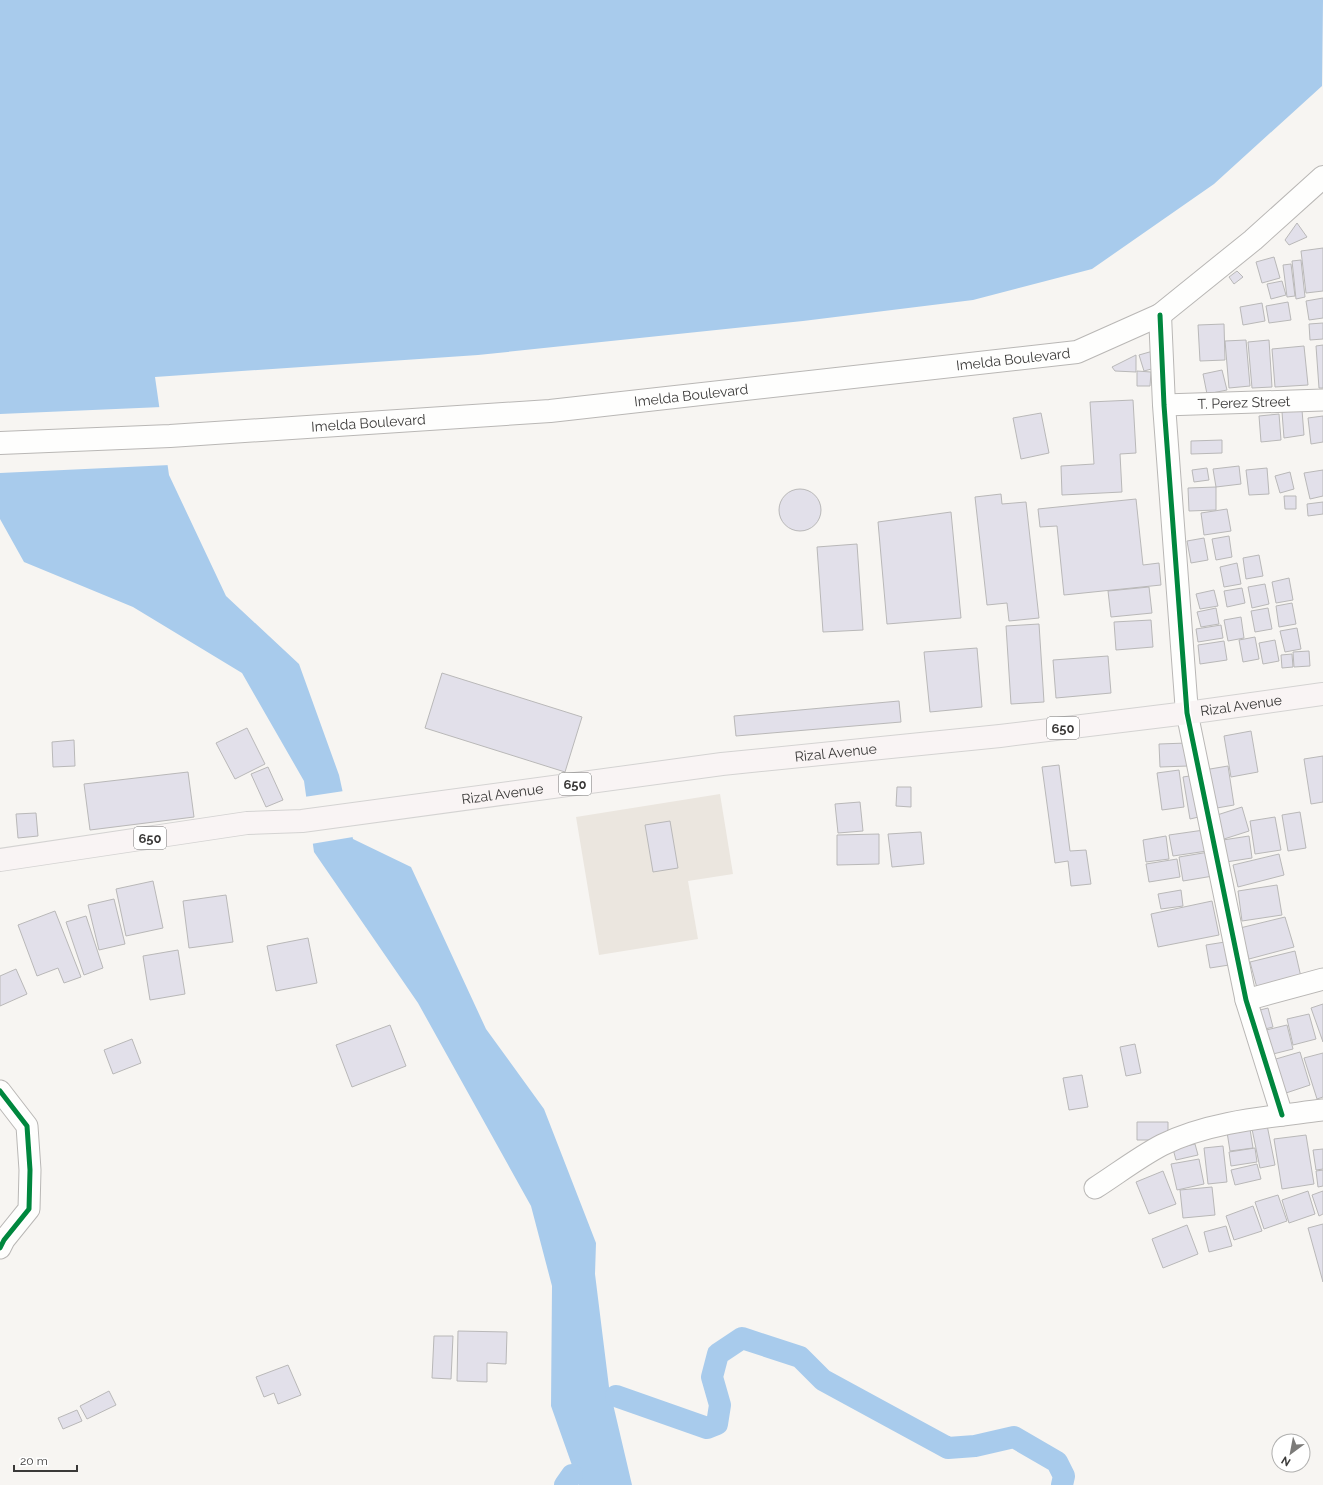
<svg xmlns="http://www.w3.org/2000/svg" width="1323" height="1485" viewBox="0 0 1323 1485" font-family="Raleway,sans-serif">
	<rect width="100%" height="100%" fill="#f7f5f2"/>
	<path fill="#ebe6df" d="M720 794 733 874 688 881 698 939 599 955 576 817Z"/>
	<path fill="#a8cbec" d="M0 0H1323L1322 86 1214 184 1092 269 973 300 803 321 478 355 155 377 169 475 226 596 299 664 339 775 353 839 411 867 486 1029 544 1109 596 1243 595 1274 609 1387 632 1485H579L551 1406 552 1286 531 1206 418 1003 314 852 304 781 242 673 133 607 24 562 0 519Z"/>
	<path fill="#f7f5f2" d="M162 407 170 465 0 473V414Z
		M344 791 353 837 311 844 304 797Z"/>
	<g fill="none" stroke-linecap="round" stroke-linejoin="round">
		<path stroke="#a8cbec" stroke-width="22" d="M616 1396 707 1428 717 1424 720 1405 712 1377 718 1354 742 1338 800 1357 823 1380 948 1448 975 1446 1014 1437 1057 1462 1064 1476 1062 1485
			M565 1485 572 1475"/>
	</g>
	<path fill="#e2e0ea" stroke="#b9b8b8" d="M1297 223 1307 237 1289 245 1285 240Z
		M1323 248V291L1306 293 1301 251Z
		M1274 257 1280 278 1262 283 1256 262Z
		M1301 260 1305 297 1296 299 1292 261Z
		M1291 264 1295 296 1287 297 1283 265Z
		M1237 271 1243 277 1234 284 1229 277Z
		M1282 281 1286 295 1271 299 1267 284Z
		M1323 298V318L1309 320 1306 301Z
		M1288 302 1291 320 1269 323 1266 306Z
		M1262 303 1265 321 1243 325 1240 307Z
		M1323 323V339L1310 340 1309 324Z
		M1224 324 1225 360 1200 361 1198 325Z
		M1246 340 1250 386 1229 388 1225 341Z
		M1269 340 1272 387 1252 388 1248 342Z
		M1323 345V388H1319L1316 346Z
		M1304 346 1308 385 1275 387 1272 349Z
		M1153 351 1159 367 1144 371 1139 355Z
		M1136 355V372L1115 371 1112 367Z
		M1222 370 1227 390 1207 394 1203 374Z
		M1137 371 1151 372 1150 386H1137Z
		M1133 400 1136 453 1120 454 1122 492 1062 495 1061 466 1094 464 1090 402Z
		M1302 410 1304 435 1284 438 1282 412Z
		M1041 413 1049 453 1021 459 1013 418Z
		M1279 414 1281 440 1261 442 1259 416Z
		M1323 416V442L1311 444 1308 418Z
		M1222 440V453L1191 454V441Z
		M1239 466 1241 484 1216 487 1213 469Z
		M1207 468 1209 480 1194 482 1192 470Z
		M1267 468 1269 494 1249 495 1246 470Z
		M1323 470V496L1310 499 1304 473Z
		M1290 472 1294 489 1280 493 1275 476Z
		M1216 487V510L1189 511 1188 488Z
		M779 510a21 21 0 1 1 42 0a21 21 0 1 1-42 0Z
		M1001 494 1002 504 1026 502 1039 618 1009 621 1007 603 987 605 975 497Z
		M1284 496H1296V509H1285Z
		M1136 499 1143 565 1159 563 1161 585 1064 595 1057 526 1040 527 1038 509Z
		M1323 502V514L1308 516 1307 504Z
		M1227 509 1231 531 1204 535 1201 513Z
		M951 512 961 618 887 624 878 522Z
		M1229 536 1232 557 1216 560 1212 539Z
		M1204 538 1208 560 1191 563 1187 541Z
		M857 544 863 630 823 632 817 547Z
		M1259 555 1263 576 1246 579 1243 558Z
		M1237 563 1241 584 1224 587 1220 567Z
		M1289 578 1293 600 1276 603 1272 582Z
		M1265 584 1269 604 1252 608 1248 587Z
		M1149 587 1152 613 1111 617 1108 591Z
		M1242 588 1245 603 1227 607 1224 591Z
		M1214 590 1218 606 1200 609 1196 594Z
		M1292 603 1296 624 1279 627 1276 606Z
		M1216 608 1219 624 1201 627 1197 612Z
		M1268 608 1272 629 1255 632 1251 611Z
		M1241 617 1244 638 1228 641 1224 620Z
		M1151 620 1153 647 1116 650 1114 622Z
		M1039 624 1044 702 1011 704 1006 626Z
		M1221 625 1223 638 1198 642 1196 629Z
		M1297 628 1301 649 1285 652 1280 631Z
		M1255 637 1259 659 1243 662 1239 640Z
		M1275 640 1279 661 1263 664 1259 643Z
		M1224 641 1227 660 1200 664 1198 645Z
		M977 648 982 707 930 712 924 652Z
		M1309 651 1310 666 1294 667 1293 652Z
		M1292 654 1293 667 1282 668 1281 655Z
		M1108 656 1111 693 1056 698 1053 660Z
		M442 673 582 717 565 772 425 728Z
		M899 701 901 722 736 736 734 716Z
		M247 728 265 764 235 779 216 743Z
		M1251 731 1258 772 1231 777 1224 736Z
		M74 740 75 766 53 767 52 742Z
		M1187 743 1188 766 1160 767 1159 744Z
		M1323 756V802L1311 804 1304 759Z
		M1059 765 1070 851 1086 850 1091 884 1071 886 1068 861 1055 863 1042 767Z
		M1228 766 1234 805 1211 809 1204 770Z
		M268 767 283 800 266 807 251 774Z
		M1179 770 1184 807 1162 810 1157 773Z
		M188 772 194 817 90 830 84 784Z
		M1196 775 1203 816 1190 819 1183 777Z
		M897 787H911V807L896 806Z
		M860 802 863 831 838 833 835 804Z
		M1242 807 1249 831 1221 840 1214 816Z
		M1300 812 1306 848 1288 851 1282 815Z
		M36 813 38 836 18 838 16 814Z
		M1275 817 1281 850 1255 854 1250 821Z
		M670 821 678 868 653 872 645 825Z
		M1204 830 1207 851 1173 856 1169 835Z
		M921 832 924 864 892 867 888 834Z
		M879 834V864L837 865V835Z
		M1166 836 1169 859 1146 862 1143 840Z
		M1249 836 1252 858 1226 862 1223 840Z
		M1209 852 1213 876 1183 881 1179 857Z
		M1279 854 1284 875 1238 887 1233 865Z
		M1177 859 1180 877 1149 882 1146 864Z
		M153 881 163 928 126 936 116 889Z
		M1277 885 1282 915 1242 921 1238 891Z
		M1181 890 1183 906 1161 909 1158 894Z
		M226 895 233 942 189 948 183 901Z
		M114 899 125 944 99 950 88 905Z
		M1212 901 1219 935 1158 947 1151 914Z
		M55 911 81 977 64 983 58 968 37 976 18 925Z
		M86 916 103 968 84 975 66 922Z
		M1285 917 1294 947 1249 959 1240 928Z
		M308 938 317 983 276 991 267 946Z
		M1225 942 1229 965 1210 968 1206 945Z
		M178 950 185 994 150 1000 143 956Z
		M1295 951 1301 977 1257 988 1250 962Z
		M16 969 27 994 0 1006V976Z
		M1323 1004V1042L1311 1008Z
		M1268 1008 1273 1027 1261 1030 1256 1011Z
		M1309 1014 1316 1039 1293 1045 1287 1019Z
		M390 1025 406 1066 352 1087 336 1045Z
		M1287 1025 1293 1049 1269 1055 1262 1031Z
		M132 1039 141 1063 113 1074 104 1050Z
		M1135 1044 1141 1073 1126 1076 1120 1047Z
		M1300 1052 1310 1085 1280 1095 1269 1061Z
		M1323 1053V1097L1317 1099 1304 1058Z
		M1082 1075 1088 1107 1069 1110 1063 1078Z
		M1137 1122H1168V1140H1137Z
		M1267 1125 1275 1165 1260 1168 1252 1129Z
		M1250 1129 1253 1148 1230 1151 1227 1132Z
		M1306 1135 1314 1184 1282 1189 1274 1139Z
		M1195 1144 1198 1155 1176 1160 1173 1149Z
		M1223 1146 1227 1182 1208 1184 1204 1148Z
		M1255 1148 1257 1162 1231 1166 1229 1152Z
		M1323 1149V1169L1316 1170 1313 1150Z
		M1199 1159 1204 1184 1177 1190 1171 1164Z
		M1257 1164 1261 1179 1235 1185 1231 1170Z
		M1323 1170V1186L1318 1187 1316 1171Z
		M1163 1171 1176 1204 1149 1214 1136 1182Z
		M1212 1187 1215 1215 1183 1218 1180 1190Z
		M1308 1191 1315 1214 1289 1223 1282 1200Z
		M1323 1191V1214L1319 1216 1312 1195Z
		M1278 1195 1287 1221 1264 1229 1255 1202Z
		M1253 1206 1262 1231 1234 1240 1226 1216Z
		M1323 1224V1282L1308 1228Z
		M1187 1225 1198 1254 1163 1268 1152 1239Z
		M1226 1226 1232 1246 1209 1252 1204 1232Z
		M458 1331 507 1332 506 1364 487 1363V1382L457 1381Z
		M434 1336H453L451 1379 432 1378Z
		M288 1365 301 1395 278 1404 274 1393 264 1397 256 1377Z
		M109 1391 116 1405 87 1419 80 1406Z
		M77 1410 82 1421 63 1429 58 1418Z"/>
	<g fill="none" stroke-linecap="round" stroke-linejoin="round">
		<g stroke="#b9b7b5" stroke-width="23">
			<g id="street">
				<path id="s1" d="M1164 405 1323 400"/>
				<path d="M1187 713 1246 1000 1282 1115"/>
				<path d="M1246 1000 1323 979"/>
				<path d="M0 1091 27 1126 30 1170 29 1209 4 1240 0 1248"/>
				<path d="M1095 1188C1117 1174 1139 1157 1162 1145 1210 1121 1270 1117 1323 1110"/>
			</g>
		</g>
		<g stroke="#b9b7b5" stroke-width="24">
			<g id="secondary">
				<path d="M1160 315 1164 405 1187 713"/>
				<path id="s2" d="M0 443 170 436 550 411 1077 352 1160 315 1253 240 1323 177"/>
			</g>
		</g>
		<g stroke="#d4d3d2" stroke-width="24">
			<g id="primary">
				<path id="s3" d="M0 860 247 823 302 821 722 764 1000 736 1187 713 1323 694"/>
			</g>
		</g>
		<use href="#street" stroke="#fefefd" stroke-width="21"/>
		<use href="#secondary" stroke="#fefefd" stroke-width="22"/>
		<use href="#primary" stroke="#f9f4f4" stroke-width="22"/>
		<g stroke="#fff" stroke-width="8">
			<path id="cycleway" d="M1160 315 1164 405 1187 713 1246 1000 1282 1115
				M0 1091 27 1126 30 1170 29 1209 4 1240 0 1248"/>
		</g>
		<use href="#cycleway" stroke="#00873e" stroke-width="5"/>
	</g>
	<g text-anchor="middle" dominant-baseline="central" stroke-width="3.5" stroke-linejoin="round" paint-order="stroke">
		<g fill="#fff" stroke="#757474" stroke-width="1">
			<rect x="1047" y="717" width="32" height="22" rx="3"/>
			<rect x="559" y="773" width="32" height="22" rx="3"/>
			<rect x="134" y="827" width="32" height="22" rx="3"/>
		</g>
		<g font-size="13" font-weight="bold" fill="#3a3938">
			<text x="1063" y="728">650</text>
			<text x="575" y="784">650</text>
			<text x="150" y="838">650</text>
		</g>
		<g font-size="14" fill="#3a3938" stroke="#fff">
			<text stroke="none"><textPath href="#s2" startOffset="1017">Imelda Boulevard</textPath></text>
			<text stroke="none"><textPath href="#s2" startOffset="693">Imelda Boulevard</textPath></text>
			<text stroke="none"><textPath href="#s1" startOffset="80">T. Perez Street</textPath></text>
			<text stroke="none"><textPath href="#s2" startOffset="369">Imelda Boulevard</textPath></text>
			<text stroke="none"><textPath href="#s3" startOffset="1251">Rizal Avenue</textPath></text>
			<text stroke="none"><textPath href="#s3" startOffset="843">Rizal Avenue</textPath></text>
			<text stroke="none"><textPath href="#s3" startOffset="507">Rizal Avenue</textPath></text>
		</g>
	</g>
	<g transform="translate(1291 1453) rotate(212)"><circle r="19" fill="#ffffff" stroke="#b0b0af"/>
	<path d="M0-3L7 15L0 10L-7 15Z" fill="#7c7b79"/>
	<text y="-6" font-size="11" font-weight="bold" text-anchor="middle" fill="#3a3938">N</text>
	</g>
	<path d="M14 1465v6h63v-6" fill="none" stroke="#3a3938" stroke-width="2"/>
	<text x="20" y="1465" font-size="12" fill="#3a3938" stroke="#ffffff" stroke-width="3" paint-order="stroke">20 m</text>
</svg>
